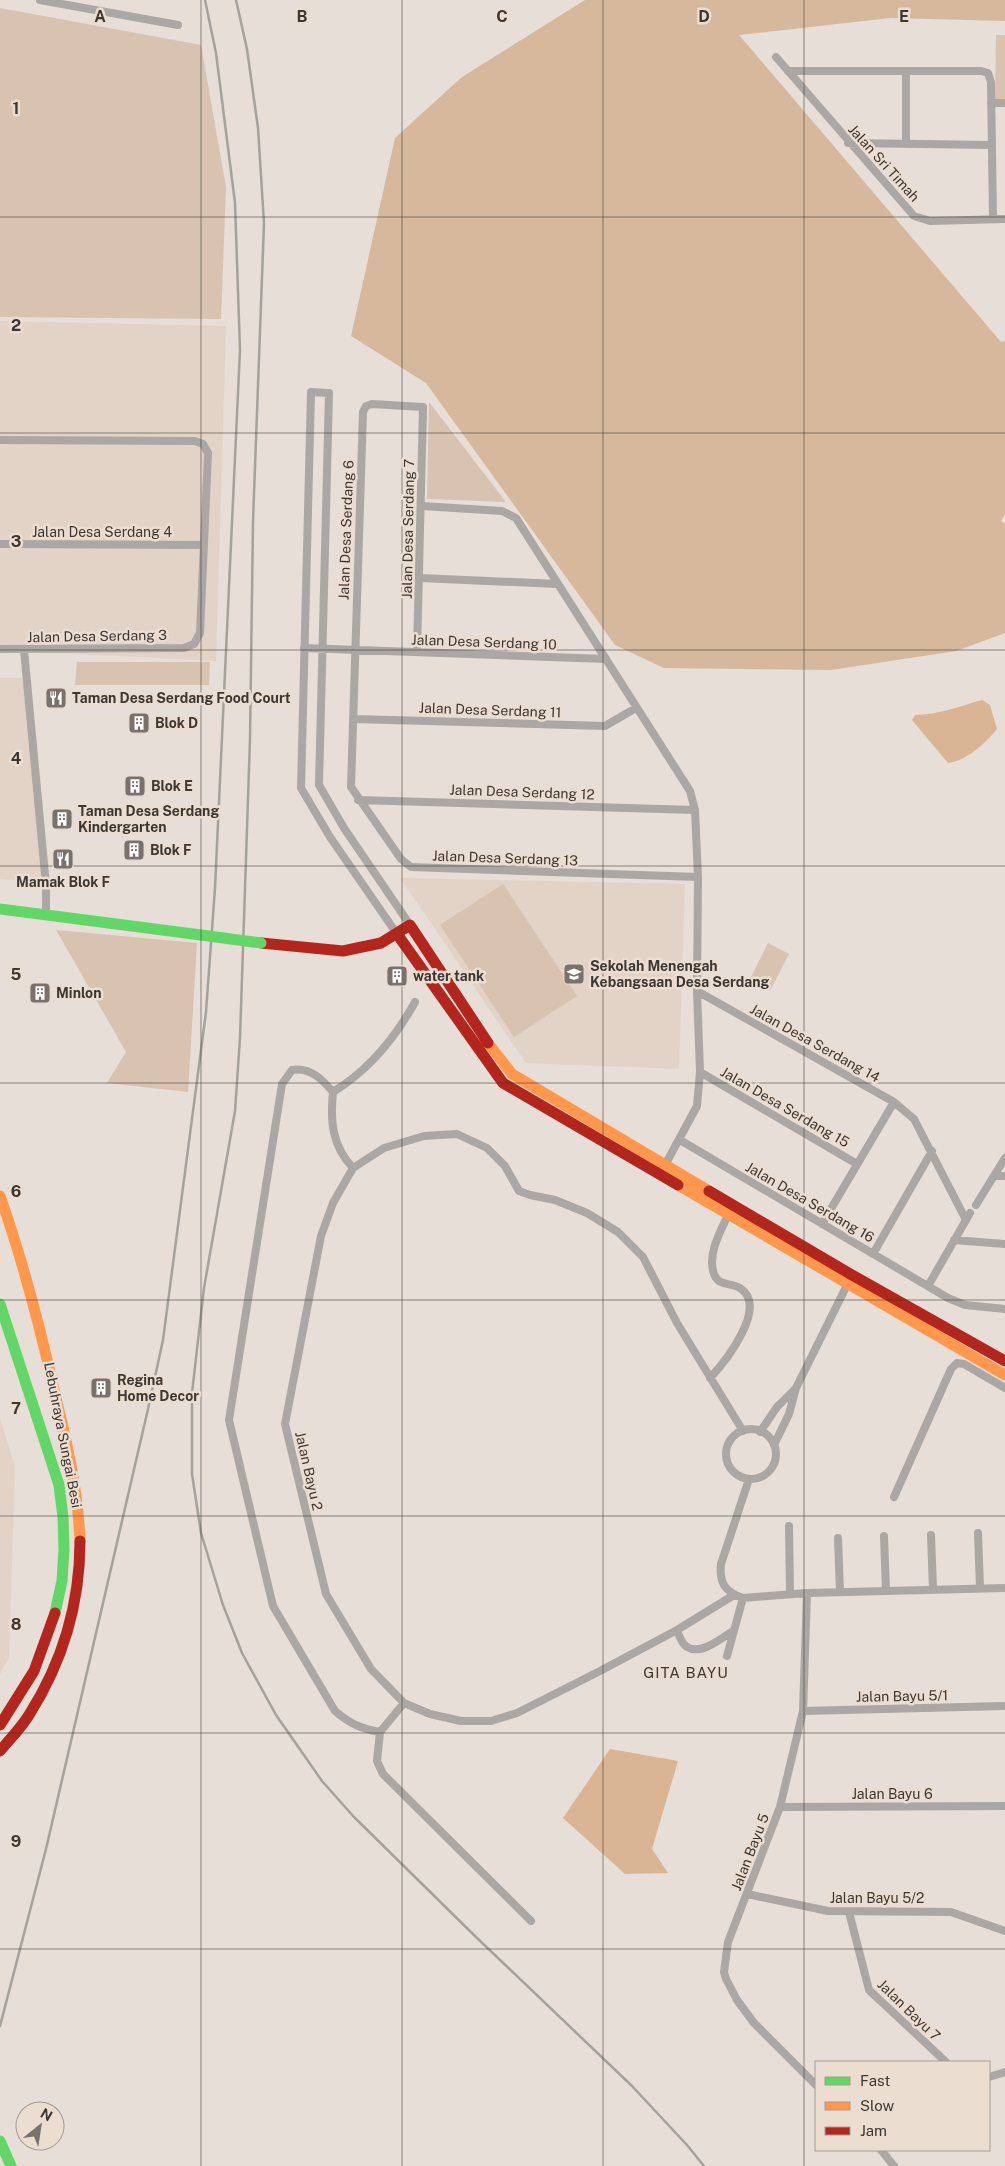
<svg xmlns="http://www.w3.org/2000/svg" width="1005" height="2166" viewBox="0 0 1005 2166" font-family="'Public Sans',sans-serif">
	<rect width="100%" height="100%" fill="#e6ded7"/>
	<path fill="#e2d3c6" d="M0 321 226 326 216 661 0 650Z
		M0 678H23L42 882 0 879Z
		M400 878 685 884 679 1069 526 1063Z
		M0 1418 15 1467 9 1658 0 1674Z"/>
	<path fill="#d8c3b0" d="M0 8 201 45 226 187 221 319 0 317Z
		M996 35H1005V100H995Z
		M429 402 506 502 427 499Z
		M77 662H210L209 685H75Z
		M503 884 577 996 514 1037 440 925Z
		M56 930 197 943 188 1092 107 1083 126 1052Z
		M768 943 789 954 770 991 749 981Z"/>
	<path fill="#d6b89c" d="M585 0H1005V21L890 18 739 35 1001 342 1005 341V514L1001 521 1005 524V633L956 651 831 670 664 668 615 645 426 383 351 336 395 138 462 77Z"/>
	<path fill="#dab594" d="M982 700 990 705 997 729C987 742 965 762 948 763L912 720 915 715C938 715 960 706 982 700Z
		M610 1749 678 1761 652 1849 668 1873 625 1874 563 1818Z"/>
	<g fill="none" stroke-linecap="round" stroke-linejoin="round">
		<path stroke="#aaa7a4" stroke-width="8" d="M40 0 178 25
			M776 57 914 216 930 221 1005 219
			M788 71H981L988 73 991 82 993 219
			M906 71V144
			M991 103H1005
			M848 143 992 145
			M0 440 195 441 203 444 208 453 200 633 194 644 184 648 0 649
			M422 506 502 511 516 518 690 791 695 810 698 877 697 991 700 1072 697 1106 664 1167
			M0 544 204 545
			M420 578 557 584
			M304 648 606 659
			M24 650 46 885V915
			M417 652 423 407 372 404 366 406 363 412 351 787 401 859 411 867 698 877
			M353 719 605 726 636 708
			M358 800 695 810
			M397 934 330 837 301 788 311 392 329 393 319 785 344 828 410 925
			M697 991 894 1102 914 1119 966 1220
			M700 1072 857 1164
			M333 1092C322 1079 310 1067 292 1070L282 1084 229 1420 273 1606 335 1711C349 1723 361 1729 380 1732L404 1703
			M680 1140 948 1298 965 1305 1005 1309
			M353 1168C332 1146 330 1121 333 1092 369 1070 394 1040 415 1002
			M994 1176H1005
			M976 1205 1005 1158
			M822 1224 894 1102
			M954 1240 1005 1244
			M873 1254 932 1151
			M928 1286 970 1213
			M710 1378C725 1362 769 1307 740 1288 730 1282 719 1287 714 1274 707 1255 720 1232 728 1215
			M726 1454a25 25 0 1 1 50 0a25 25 0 1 1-50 0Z
			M760 1432 777 1407 795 1389
			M774 1445 789 1414 796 1388 849 1281
			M749 1479 721 1564C719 1583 725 1592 743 1598L807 1593 1005 1588
			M894 1497 951 1369 957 1363 964 1364 1005 1388
			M789 1526 790 1594
			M978 1533 980 1588
			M931 1535 933 1590
			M884 1536 886 1591
			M838 1538 840 1592
			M807 1593 803 1711 780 1807 728 1942 724 1972 726 1979 737 2000 754 2023 816 2085
			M734 1595 677 1630 600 1671 517 1713 491 1721H461L430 1714 404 1703 371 1669 326 1594 285 1424 321 1236 333 1203 353 1168 384 1148 424 1136 457 1134 487 1148 505 1166 519 1191 530 1195 555 1200 587 1213 618 1232 643 1257 677 1323 743 1431
			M677 1630C679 1636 682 1644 687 1647 701 1656 723 1637 734 1630
			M727 1656 743 1598
			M803 1711 1003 1706
			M380 1732 377 1761 383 1774 531 1921
			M780 1807 1005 1806
			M747 1894 828 1911 951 1912 1005 1931
			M849 1912 869 1990 946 2062
			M989 2077 1005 2072
			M881 2150 894 2166"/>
		<path stroke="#63d668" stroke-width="11" d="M0 909 201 935
			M0 1304 59 1485 63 1517 64 1550 62 1581 55 1613
			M0 2141 11 2166"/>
		<path stroke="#ff974d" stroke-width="11" d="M488 1043 512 1074 709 1191
			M678 1185 1005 1375
			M0 1196C23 1261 40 1327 55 1394 67 1443 78 1490 80 1541"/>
		<path stroke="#b3261e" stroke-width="11" d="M397 934 503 1083 678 1185
			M261 943 343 951 381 943 410 925 488 1043
			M709 1191 852 1275 1005 1361
			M0 1725 34 1671 55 1613
			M0 1751C10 1739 21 1728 29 1715 62 1663 80 1603 80 1541"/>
		<path stroke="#a5a19c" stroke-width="2.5" d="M236 0 247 49 258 128 264 223 253 521 250 739 240 1038 235 1111 204 1288 192 1393V1474L201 1533 223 1605 242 1653 276 1715 322 1781 354 1817 476 1937 632 2086 687 2145 704 2166
			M0 2026 46 1849 148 1409 163 1340 206 1012 215 888 240 350 235 203 216 53 205 0"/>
		<path stroke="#63d668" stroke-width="11" d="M201 935 261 943"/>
	</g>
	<path fill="none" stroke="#3c3732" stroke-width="1" stroke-opacity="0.55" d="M201 0V2166M402 0V2166M603 0V2166M804 0V2166M0 217H1005M0 433H1005M0 650H1005M0 866H1005M0 1083H1005M0 1300H1005M0 1516H1005M0 1733H1005M0 1949H1005"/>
	<defs>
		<g id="restaurant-square" transform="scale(1.125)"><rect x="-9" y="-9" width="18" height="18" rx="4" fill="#78716c" stroke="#ecddd1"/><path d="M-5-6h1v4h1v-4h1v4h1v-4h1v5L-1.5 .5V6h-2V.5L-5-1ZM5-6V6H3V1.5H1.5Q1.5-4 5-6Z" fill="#fff"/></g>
		<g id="building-square" transform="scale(1.125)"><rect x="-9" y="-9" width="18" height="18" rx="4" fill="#78716c" stroke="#ecddd1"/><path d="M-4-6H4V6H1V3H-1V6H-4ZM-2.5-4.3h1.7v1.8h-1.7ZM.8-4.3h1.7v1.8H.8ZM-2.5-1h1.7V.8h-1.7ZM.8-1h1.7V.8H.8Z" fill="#fff"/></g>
		<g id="school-square" transform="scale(1.125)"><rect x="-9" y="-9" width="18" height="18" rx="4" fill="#78716c" stroke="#ecddd1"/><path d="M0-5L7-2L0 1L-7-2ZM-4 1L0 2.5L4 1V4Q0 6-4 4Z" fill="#fff"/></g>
	</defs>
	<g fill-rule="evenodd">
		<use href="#restaurant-square" x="56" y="698"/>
		<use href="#building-square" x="139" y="723"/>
		<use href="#building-square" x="135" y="786"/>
		<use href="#building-square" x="62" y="819"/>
		<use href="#building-square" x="134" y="850"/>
		<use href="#restaurant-square" x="63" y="859"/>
		<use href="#school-square" x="574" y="974"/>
		<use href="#building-square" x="397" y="976"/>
		<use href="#building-square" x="40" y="993"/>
		<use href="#building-square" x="101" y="1388"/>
	</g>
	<g text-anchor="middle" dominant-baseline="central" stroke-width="5" stroke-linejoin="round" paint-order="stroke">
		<g font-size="14" fill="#3c3732" stroke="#ecddd1">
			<text transform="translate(884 163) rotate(48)">Jalan Sri Timah</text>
			<text transform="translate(408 529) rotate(-89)">Jalan Desa Serdang 7</text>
			<text transform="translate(346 530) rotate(-88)">Jalan Desa Serdang 6</text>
			<text x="102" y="532">Jalan Desa Serdang 4</text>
			<text transform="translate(97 636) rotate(-1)">Jalan Desa Serdang 3</text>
			<text transform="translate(484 642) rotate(2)">Jalan Desa Serdang 10</text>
			<text transform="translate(490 710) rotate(2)">Jalan Desa Serdang 11</text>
			<text transform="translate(522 792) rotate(2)">Jalan Desa Serdang 12</text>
			<text transform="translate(505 858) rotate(2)">Jalan Desa Serdang 13</text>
			<text transform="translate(815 1043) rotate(29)">Jalan Desa Serdang 14</text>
			<text transform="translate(785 1107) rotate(30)">Jalan Desa Serdang 15</text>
			<text transform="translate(810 1202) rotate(30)">Jalan Desa Serdang 16</text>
			<text transform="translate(63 1435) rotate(79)">Lebuhraya Sungai Besi</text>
			<text transform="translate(309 1471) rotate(77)">Jalan Bayu 2</text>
			<text transform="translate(902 1696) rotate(-1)">Jalan Bayu 5/1</text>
			<text x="892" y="1794">Jalan Bayu 6</text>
			<text transform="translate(750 1852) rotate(-69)">Jalan Bayu 5</text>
			<text x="877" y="1898">Jalan Bayu 5/2</text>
			<text transform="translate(909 2010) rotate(44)">Jalan Bayu 7</text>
		</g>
		<g font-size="14" font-weight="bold" fill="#3c3732" stroke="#ecddd1" text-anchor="start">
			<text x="72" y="698">Taman Desa Serdang Food Court</text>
			<text x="155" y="723">Blok D</text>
			<text x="151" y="786">Blok E</text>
			<text x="78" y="811">Taman Desa Serdang<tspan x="78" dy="16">Kindergarten</tspan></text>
			<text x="150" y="850">Blok F</text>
			<text x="63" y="882" text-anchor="middle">Mamak Blok F</text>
			<text x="590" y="966">Sekolah Menengah<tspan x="590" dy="16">Kebangsaan Desa Serdang</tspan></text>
			<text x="413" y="976">water tank</text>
			<text x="56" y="993">Minlon</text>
			<text x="117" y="1380">Regina<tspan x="117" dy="16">Home Decor</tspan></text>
		</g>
		<g font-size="15" letter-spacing="1" fill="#3c3732" stroke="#ecddd1">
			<text x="686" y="1672">GITA BAYU</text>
		</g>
	</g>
	<g font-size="16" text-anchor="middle" font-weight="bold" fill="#3c3732" stroke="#ecddd1" stroke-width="5" stroke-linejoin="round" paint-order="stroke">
		<text x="100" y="22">A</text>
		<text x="302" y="22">B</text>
		<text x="502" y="22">C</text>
		<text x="704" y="22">D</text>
		<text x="904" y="22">E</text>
		<text x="16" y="114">1</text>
		<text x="16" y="331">2</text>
		<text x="16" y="547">3</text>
		<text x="16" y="764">4</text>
		<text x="16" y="980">5</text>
		<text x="16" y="1197">6</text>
		<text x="16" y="1414">7</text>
		<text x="16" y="1630">8</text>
		<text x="16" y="1847">9</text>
	</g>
	<rect x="815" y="2061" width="175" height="90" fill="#ecddd1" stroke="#a69b91"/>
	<rect x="825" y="2077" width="25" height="8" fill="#63d668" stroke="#a69b91"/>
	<text x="860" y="2086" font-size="15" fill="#3c3732">Fast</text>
	<rect x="825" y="2102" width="25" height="8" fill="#ff974d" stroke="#a69b91"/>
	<text x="860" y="2111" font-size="15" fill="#3c3732">Slow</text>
	<rect x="825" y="2127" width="25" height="8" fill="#b3261e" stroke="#a69b91"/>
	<text x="860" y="2136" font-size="15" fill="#3c3732">Jam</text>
	<g transform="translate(40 2126) rotate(30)"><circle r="24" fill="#ecddd1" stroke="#a69b91"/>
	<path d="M0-4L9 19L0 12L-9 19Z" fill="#78716c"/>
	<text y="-8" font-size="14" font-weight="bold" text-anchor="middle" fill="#3c3732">N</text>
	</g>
</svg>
